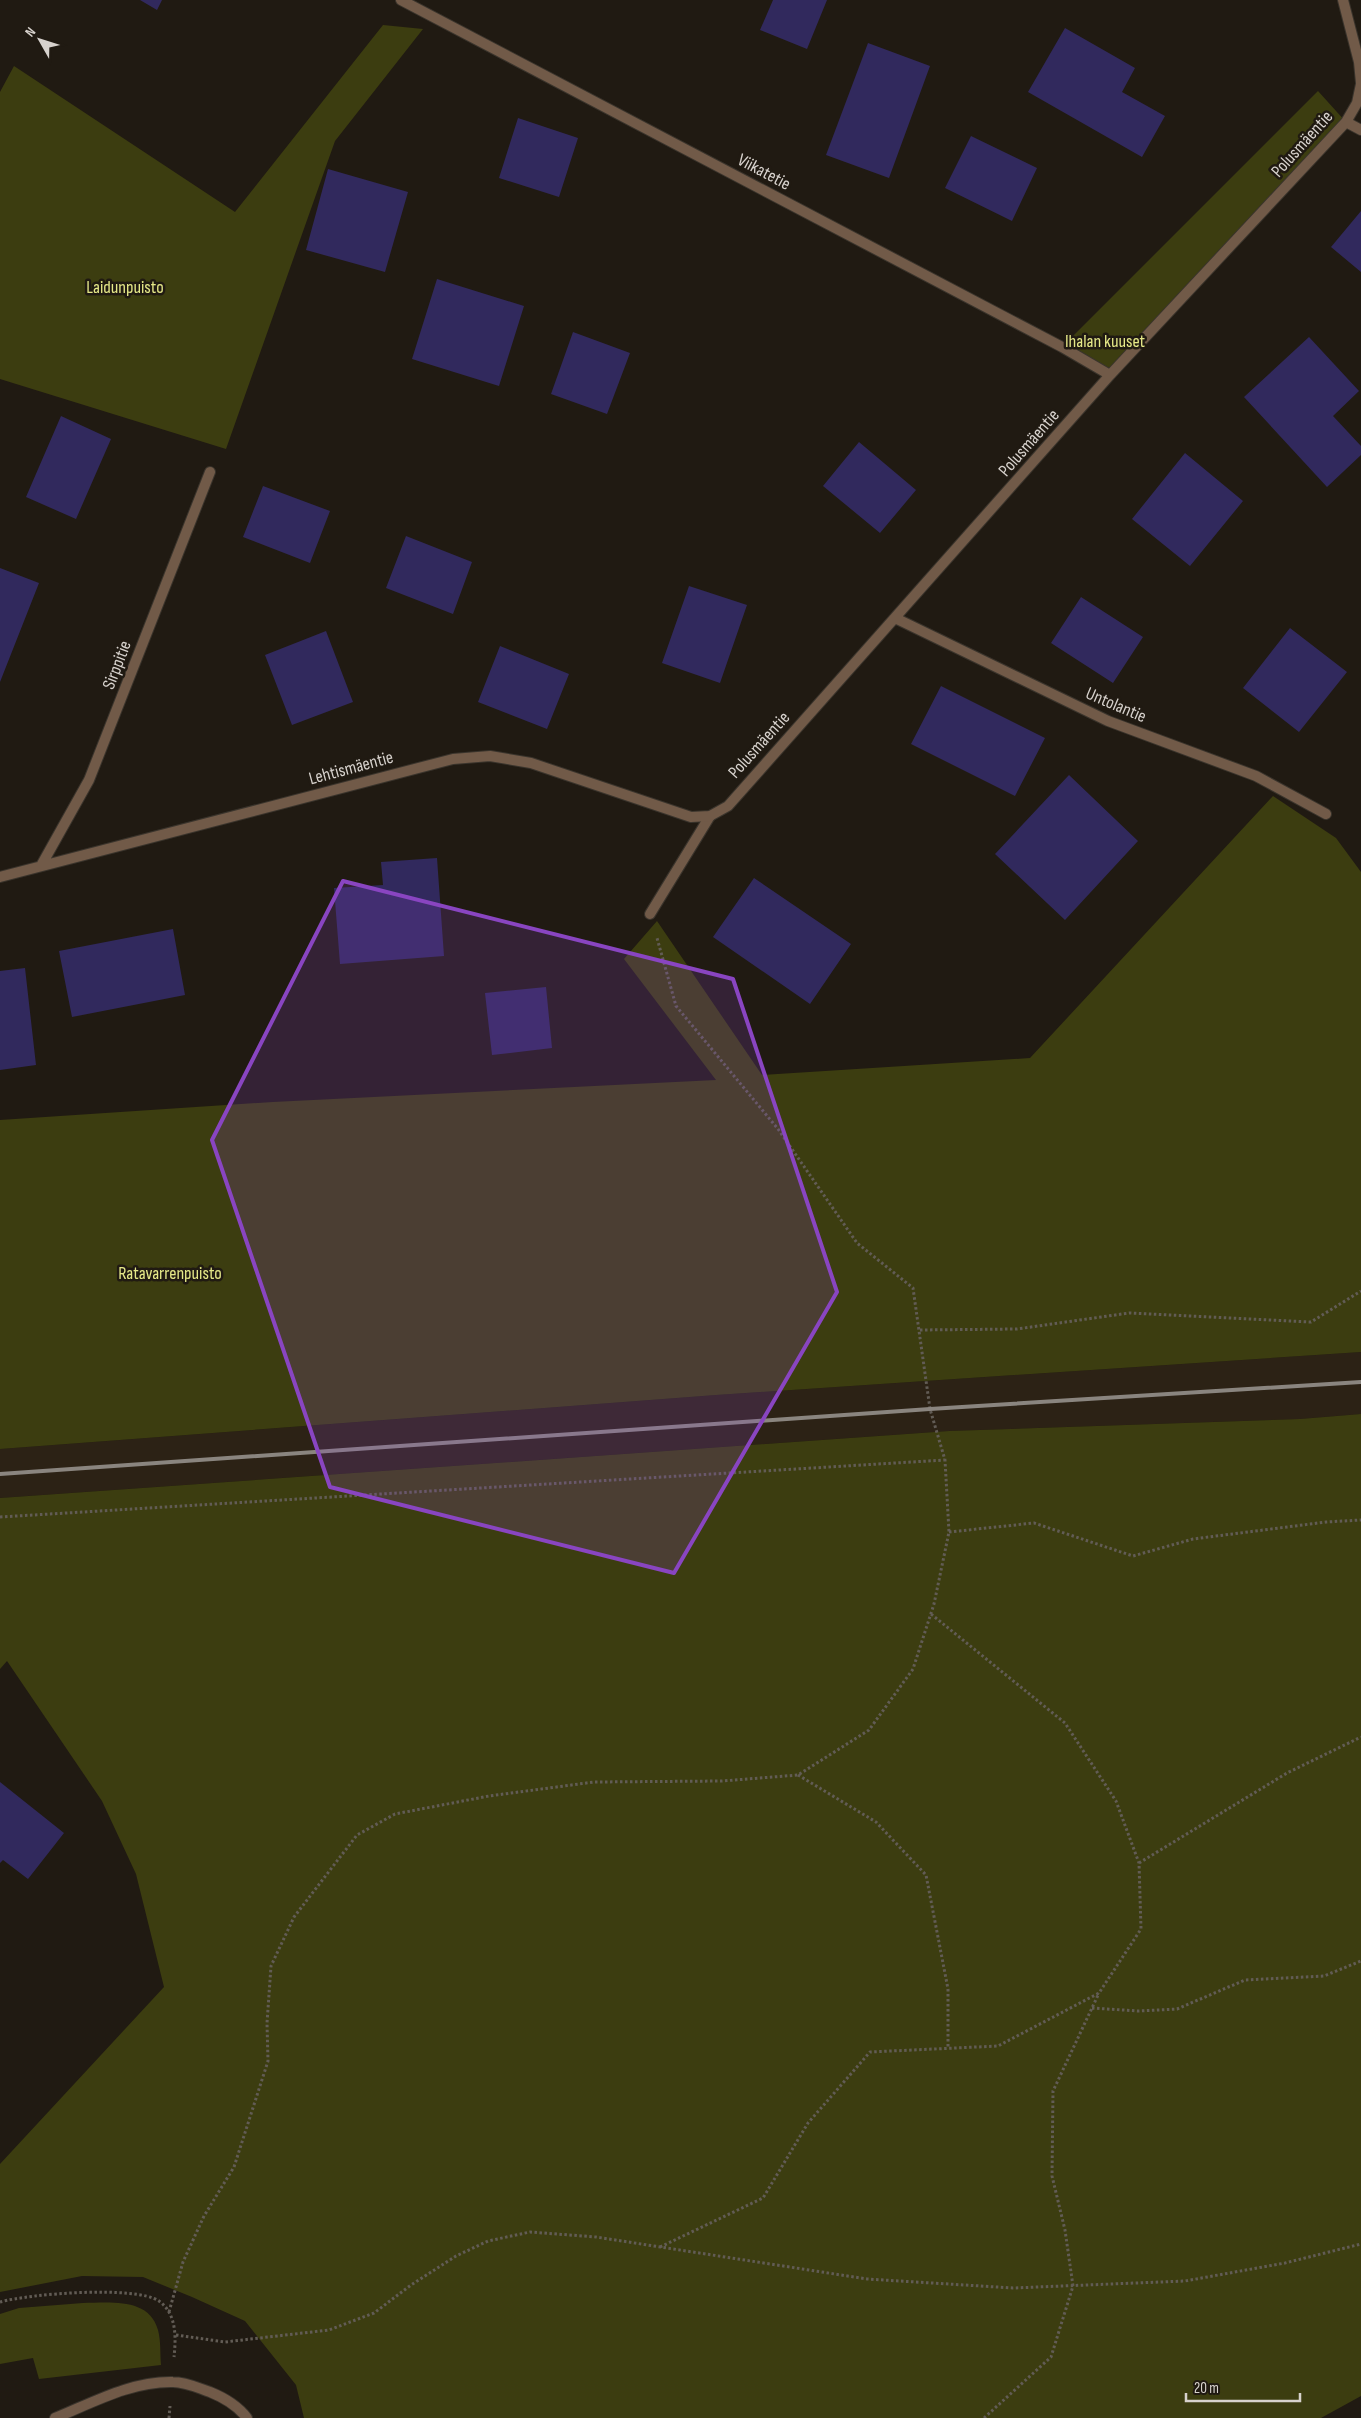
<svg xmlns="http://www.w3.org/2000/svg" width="1361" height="2418" viewBox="0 0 1361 2418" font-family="'Sofia Sans Condensed',sans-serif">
	<rect width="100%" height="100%" fill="#201a12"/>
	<path fill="#2c2215" d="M1361 1352V1414L1300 1419 949 1431 0 1498V1449L716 1395Z"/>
	<path fill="#3c3d10" d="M383 25 423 29 335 141 226 449 0 379V92L14 66 235 212Z
		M1318 91 1346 122 1110 375 1062 347Z
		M1273 796 1336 838 1361 872V1352L716 1395 0 1449V1120L273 1102 716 1080 624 959 657 921 762 1075 1030 1058Z
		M1361 1414V2396L1321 2418H304L296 2385 245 2321 192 2297 143 2277 82 2276 0 2292V2164L164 1987 136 1874 102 1801 7 1661 0 1669V1498L949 1431 1300 1419Z
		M83 2303C109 2303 149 2297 158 2330 161 2341 160 2354 161 2365L39 2379 33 2358 0 2364V2314L19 2308Z"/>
	<path fill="#31295d" d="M140 0H162L157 10Z
		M773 0H827L807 49 760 30Z
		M1065 28 1135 68 1122 92 1165 116 1142 157 1028 92Z
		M868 43 930 66 889 178 826 155Z
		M518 118 578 138 559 197 499 178Z
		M971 136 1037 168 1012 221 945 188Z
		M328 169 408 192 385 272 306 250Z
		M1361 211V272L1331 247Z
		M437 279 524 306 499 386 412 359Z
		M573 332 630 353 607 414 551 394Z
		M1309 337 1359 391 1333 416 1361 446V455L1327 487 1244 397Z
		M61 416 111 439 76 519 26 497Z
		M859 442 916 490 880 533 823 486Z
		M1185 453 1243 501 1190 566 1132 519Z
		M263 486 330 511 310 563 243 537Z
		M406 536 472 562 453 614 386 588Z
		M0 568 39 583 0 682Z
		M689 586 747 605 720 683 662 663Z
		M1081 597 1143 637 1113 683 1051 643Z
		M1290 628 1347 672 1299 732 1243 688Z
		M326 631 353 702 292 725 265 655Z
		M500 646 569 674 547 729 478 702Z
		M941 686 1045 738 1015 796 911 744Z
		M1069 775 1138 841 1065 920 995 854Z
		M437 858 444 956 340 964 334 888 383 885 381 862Z
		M754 878 851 944 810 1004 713 937Z
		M173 929 185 995 72 1017 59 951Z
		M25 968 36 1065 0 1070V971Z
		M546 987 552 1048 492 1055 485 993Z
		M0 1782 64 1833 28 1879 3 1860 0 1863Z"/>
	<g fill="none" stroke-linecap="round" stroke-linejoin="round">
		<g stroke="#3a342c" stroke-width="12">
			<path id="service" d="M650 914 710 816"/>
		</g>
		<g stroke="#3a342c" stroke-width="12">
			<path id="minor" d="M401 0 1062 347 1110 375
				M1343 0 1359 62 1361 83
				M1346 122 1361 130
				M895 618 1108 721 1256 776 1326 814
				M42 864 89 780 210 472
				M0 877 453 759 490 756 531 763 691 817 710 816 728 806 1110 375 1346 122 1357 103 1361 84"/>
		</g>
		<g stroke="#3a342c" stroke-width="12">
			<path id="tertiary" d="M55 2418C92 2403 131 2381 173 2382 186 2382 198 2388 210 2392 225 2398 237 2405 247 2418"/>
		</g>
		<path stroke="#625c55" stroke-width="3" stroke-dasharray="2.5 2.5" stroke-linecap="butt" d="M920 1330 1017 1329 1129 1313 1311 1322 1361 1291
			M0 1517 945 1460
			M949 1532 1034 1523 1133 1556 1193 1539 1326 1522 1361 1520
			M798 1775 876 1822 926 1875 948 1989V2049
			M1139 1863 1287 1773 1361 1737
			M1092 2008 1138 2011 1177 2009 1245 1980 1324 1976 1361 1961
			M660 2247 763 2198 808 2123 870 2052 998 2046 1099 1993 1141 1929 1139 1863 1116 1801 1065 1723 931 1614
			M0 2302C29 2294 135 2285 159 2301 177 2314 176 2338 174 2357
			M169 2312 183 2262 204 2216 234 2167 268 2061 267 2023 271 1966 294 1917 357 1835 395 1814 489 1796 594 1782 722 1781 798 1775 869 1730 913 1669 934 1604 949 1532 945 1460 930 1409 913 1288 857 1243 778 1129 676 1006 657 938
			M176 2335 225 2342 329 2330 374 2313 411 2285 456 2256 488 2241 530 2232 596 2237 867 2279 1013 2288 1185 2281 1285 2263 1361 2244
			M169 2418 170 2406
			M984 2418 1051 2357 1073 2286 1065 2230 1052 2176 1053 2091 1099 1993"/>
		<use href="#service" stroke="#715a48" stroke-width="10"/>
		<use href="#minor" stroke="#715a48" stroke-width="10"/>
		<use href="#tertiary" stroke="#715a48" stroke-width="10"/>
		<path stroke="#8a857f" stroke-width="4" d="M0 1474 930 1409 1361 1382"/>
	</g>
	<path fill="#8945c1" fill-opacity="0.2" stroke="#8945c1" stroke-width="4" stroke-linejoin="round" d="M343 881 733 979 837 1292 674 1573 330 1487 212 1140Z"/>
	<g text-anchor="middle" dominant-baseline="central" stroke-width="5" stroke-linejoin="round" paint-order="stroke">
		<g font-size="18" fill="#d7d2cd" stroke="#201a12">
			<text transform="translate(1302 144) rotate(-48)">Polusmäentie</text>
			<text transform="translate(764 172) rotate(28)">Viikatetie</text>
			<text transform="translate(1029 443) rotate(-49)">Polusmäentie</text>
			<text transform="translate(117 665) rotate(-69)">Sirppitie</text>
			<text transform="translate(1116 705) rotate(23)">Untolantie</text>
			<text transform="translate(759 745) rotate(-48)">Polusmäentie</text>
			<text transform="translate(351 768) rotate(-15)">Lehtismäentie</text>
		</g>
		<g font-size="18" fill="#e5e888" stroke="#201a12">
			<text x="125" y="287">Laidunpuisto</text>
			<text x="1105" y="341">Ihalan kuuset</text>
			<text x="170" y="1273">Ratavarrenpuisto</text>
		</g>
	</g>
	<g transform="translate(40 40) rotate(309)" stroke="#201a12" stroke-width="4" paint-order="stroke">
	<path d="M0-4L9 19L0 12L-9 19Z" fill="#d7d2cd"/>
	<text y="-8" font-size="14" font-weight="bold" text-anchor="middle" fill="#d7d2cd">N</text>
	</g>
	<path d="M1186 2393v8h114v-8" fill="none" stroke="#d7d2cd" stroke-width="2.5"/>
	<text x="1194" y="2393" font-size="15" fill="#d7d2cd" stroke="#201a12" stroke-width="4" paint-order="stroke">20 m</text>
</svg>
